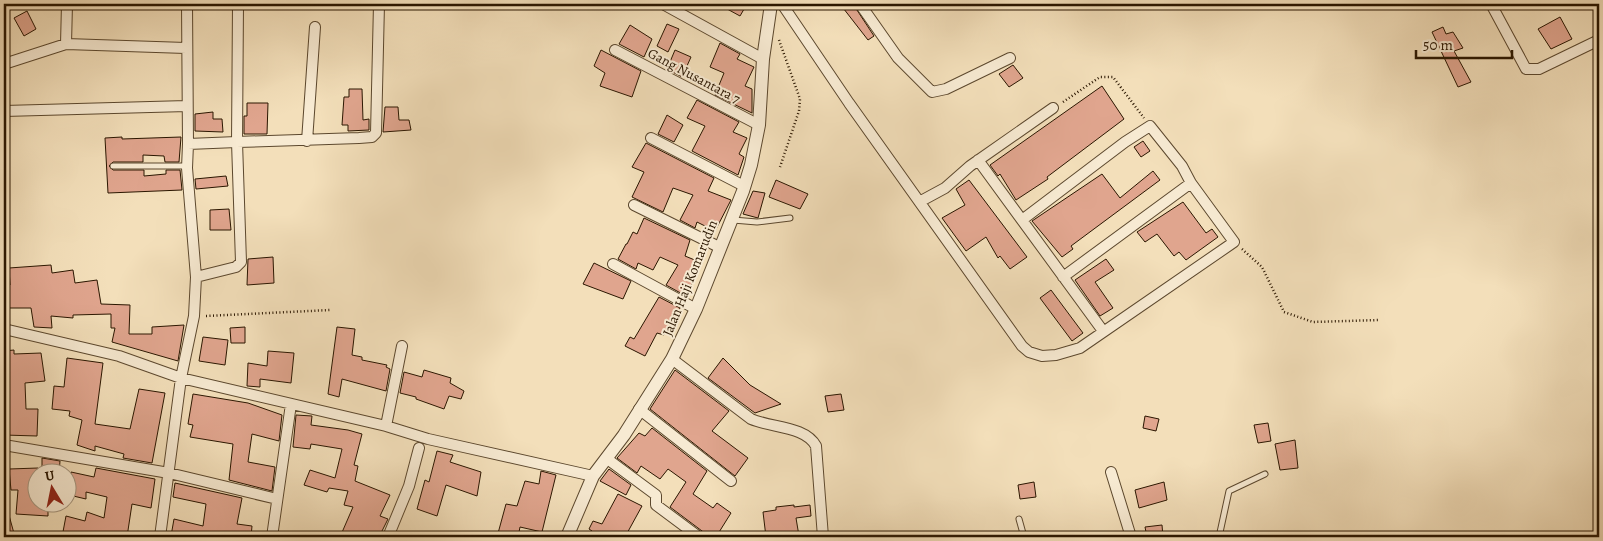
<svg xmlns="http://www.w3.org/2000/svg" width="1603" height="541" viewBox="0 0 1603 541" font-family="Alegreya,serif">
	<rect width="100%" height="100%" fill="#f3dfba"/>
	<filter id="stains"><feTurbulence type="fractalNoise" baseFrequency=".004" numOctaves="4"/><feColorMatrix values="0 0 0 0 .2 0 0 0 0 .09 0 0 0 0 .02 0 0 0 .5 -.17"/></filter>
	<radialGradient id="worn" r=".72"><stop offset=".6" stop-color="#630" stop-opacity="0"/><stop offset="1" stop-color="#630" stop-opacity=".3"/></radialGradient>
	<path fill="#e0a58e" stroke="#2a1600" d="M718 4H747L740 16Z
		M840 4H853L874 36 868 40Z
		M27 11 36 29 24 36 14 18Z
		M1560 17 1572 39 1551 49 1538 29Z
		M667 24 679 29 668 52 657 46Z
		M630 25 652 39 644 57 619 44Z
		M1443 27 1446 34 1453 32 1463 48 1454 51 1471 82 1458 87 1432 32Z
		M720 43 740 54 737 59 754 67 745 86 752 89V113L715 95 724 73 710 67Z
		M601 50 641 71 632 97 600 86 605 73 594 66Z
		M675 50 691 57 682 77 667 69Z
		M1013 65 1023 78 1009 87 999 74Z
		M1102 86 1124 119 1047 177 1048 179 1016 200 1000 174 998 176 990 165Z
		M349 89H362L363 120 369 119V130L348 131V125H342L344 97H349Z
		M697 100 739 122 733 132 747 138 739 154 744 157 738 175 692 151 705 126 687 118Z
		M247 103H268L267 134H244V116H247Z
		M385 107H398L399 120H409L411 130 383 132Z
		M213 112V119H222L223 132 195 131V114Z
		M667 115 683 125 674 142 658 134Z
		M122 137V139L181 137 179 162H165L164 156 143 155V162H113L109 166 113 170H144V176L166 174V170H180L182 190 108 193 105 138Z
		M1143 141 1150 151 1141 157 1134 147Z
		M646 143 714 178 708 191 731 200 715 231 697 222 695 228 680 220 693 195 673 188 663 212 632 197 644 172 632 167Z
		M1153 171 1160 180 1071 246 1073 249 1062 257 1032 221 1102 174 1120 198Z
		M226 176 228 186 196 189 195 179Z
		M776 180 808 194 800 209 769 197Z
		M969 180 1027 257 1010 269 1000 256 998 258 986 237 966 251 942 218 965 205 956 189Z
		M753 191 765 193 758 218 743 214Z
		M1183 202 1206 233 1212 229 1218 237 1186 260 1179 252 1174 256 1157 234 1145 242 1137 232Z
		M229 209 231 230H210V210Z
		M644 218 690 240 685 256 702 263 686 296 666 285 678 265 660 257 653 270 638 263 636 269 618 259 626 244H627L633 232 637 234Z
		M273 257 274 283 247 285 248 259Z
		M1106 259 1114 270 1095 282 1113 308 1100 316 1075 280Z
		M594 263 631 281 623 299 583 284Z
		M51 265 52 273 73 270 75 283 97 280 101 304 130 305 129 334H152V327L184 325 178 361 112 342 115 328H111V314L73 315V318L51 316 52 328 34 327 31 308H4V285H10L9 268Z
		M1051 290 1083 333 1072 341 1040 298Z
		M659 297 680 308 664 335 657 333 645 356 625 346 630 337 634 339Z
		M245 327V343H231L230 328Z
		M337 327 355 329 352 355 362 357V360L387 365 386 367 390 369 386 391 342 379 339 397 328 394Z
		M203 337 228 340 225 365 199 361Z
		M14 350V354L41 353 45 381 25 383 26 409H38L37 436 4 435V351Z
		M268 351 294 353 291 383 260 379V387L247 386 248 363 267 366Z
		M67 358 103 363 95 424 130 429 139 389 165 393 152 463 123 458 124 454 95 446V451L77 445 82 420 69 416 70 411 52 409 54 386 64 387Z
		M723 358 750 385 781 404 755 413 708 378Z
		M424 370 451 378 450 383 464 391 461 399 449 396 444 409 416 399V397L400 393 404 372 422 377Z
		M675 370 729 411 712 431 748 458 735 476 650 409Z
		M193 394 248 403 282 415 279 441 252 434 248 462 275 467 272 491 229 480 233 444 190 437 193 425 188 424Z
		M841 394 844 410 828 412 825 396Z
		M296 415 312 416 311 425 348 430 362 434 354 465 358 466 355 481 390 495 380 516 388 519 379 537H340L353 507 344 505 348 491 329 488 327 492 304 485 310 470 335 478 342 449 311 444 310 449 293 447Z
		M1145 416 1159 419 1156 431 1143 428Z
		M1268 423 1271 441 1258 443 1254 425Z
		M652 428 707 471 693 494 713 508 717 503 731 513 716 537H710L670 507 686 482 668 469 660 479 641 466 637 473 617 458 639 433 645 436Z
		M1295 440 1298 468 1280 470 1275 444Z
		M437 451 453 455 450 462 481 472 477 496 446 485 437 516 417 509 425 480 429 482Z
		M42 458 60 461 59 474H42Z
		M38 468V504H48V516L16 514 18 490H11L9 469Z
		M96 468 155 479 151 508 132 504 127 537H93L79 533 78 537H62L66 516 85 521 87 512 104 518 107 497 86 492V499L69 495 71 472 94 477Z
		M609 469 631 485 626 495 600 481Z
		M541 471 556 475 542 532 520 527 518 537H497L506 504 517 506 525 481 539 484Z
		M1034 482 1036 497 1020 499 1018 485Z
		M1164 482 1167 500 1139 508 1135 490Z
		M175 483 242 498 237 524 252 526 251 537 171 536 174 519 203 526 206 504 173 497Z
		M618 494 642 506 625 537H589L592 531 589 529 593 521 602 524Z
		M794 505V507L810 505 811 516 796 518 799 536 766 537 763 512 776 510V507Z
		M7 508 15 537H4V509Z
		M1162 525 1163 537H1147L1145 527Z"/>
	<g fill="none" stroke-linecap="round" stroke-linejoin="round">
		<g stroke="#5c482e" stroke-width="7">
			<path id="service" d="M113 166H187
				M733 220 757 222 790 218
				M1019 519 1024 537
				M1219 537 1229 491 1265 474"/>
		</g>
		<g stroke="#5c482e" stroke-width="12">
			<path id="minor" d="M187 4 188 144
				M663 4 763 59
				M782 4 849 103 1022 346 1029 352 1042 356 1056 355 1080 348 1234 242 1191 183
				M860 4 898 58 932 92 946 89 1010 58
				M1491 4 1526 69H1539L1599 40
				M4 23V31
				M66 44 67 4
				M615 50 759 125
				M4 64 66 44 186 48
				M4 111 187 106
				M651 138 744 186
				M307 141 315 27
				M978 160 1103 331
				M921 201 945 188 970 166 1053 108
				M634 205 719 247
				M1022 220 1125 142 1150 126 1182 166 1191 183 1063 277
				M613 264 696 309
				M196 277 236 267 241 262 237 142 359 138 372 137 376 133 379 4
				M4 329 119 356 181 378 386 426 428 439 593 476
				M672 359 751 419C772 428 805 426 816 446L823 537
				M639 409 731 481
				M386 426 402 346
				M4 445 169 473 277 499
				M606 458 656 495V505L699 537
				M1111 472 1131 537
				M160 537 181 378 194 316 196 277 187 168 188 144 237 142 238 4
				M272 537 291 404
				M388 537 409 486 419 448"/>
		</g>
		<g stroke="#5c482e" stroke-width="14">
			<path id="tertiary" d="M567 537 593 476 624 435 672 359 696 309 743 191 751 165 759 125 763 59 771 4"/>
		</g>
		<path stroke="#2a1600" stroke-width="2.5" stroke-dasharray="1 2.5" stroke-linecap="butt" d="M779 40 800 99 799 111 780 167
			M1063 102 1100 77H1113L1144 118
			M1242 249 1262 267 1284 312 1313 322 1379 320
			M206 316 330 310"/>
		<use href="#service" stroke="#f7ead2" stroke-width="5"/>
		<use href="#minor" stroke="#f7ead2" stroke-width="10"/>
		<use href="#tertiary" stroke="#f7ead2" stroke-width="12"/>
	</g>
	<g text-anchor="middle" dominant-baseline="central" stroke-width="4" stroke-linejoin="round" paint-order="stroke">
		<g font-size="14" fill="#2a1600" stroke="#f7ead2">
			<text transform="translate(694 76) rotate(28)">Gang Nusantara 7</text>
			<text transform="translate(690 278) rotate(-68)">Jalan Haji Komarudin</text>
		</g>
	</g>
	<rect width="1603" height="541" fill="none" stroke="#f3dfba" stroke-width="20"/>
	<rect x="5" y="5" width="1593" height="531" fill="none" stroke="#2a1600" stroke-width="2.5"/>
	<rect x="10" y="10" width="1583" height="521" fill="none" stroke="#2a1600"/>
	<g transform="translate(52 488) rotate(350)"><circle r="24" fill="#f7ead2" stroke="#a5957e"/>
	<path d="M0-4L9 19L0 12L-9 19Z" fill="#8f2418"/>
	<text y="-8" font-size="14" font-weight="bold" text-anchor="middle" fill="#2a1600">U</text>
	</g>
	<path d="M1416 50v8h96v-8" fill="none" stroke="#2a1600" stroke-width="2.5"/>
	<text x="1423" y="50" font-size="15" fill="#2a1600" stroke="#f7ead2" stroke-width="4" paint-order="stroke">50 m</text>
	<rect width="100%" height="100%" filter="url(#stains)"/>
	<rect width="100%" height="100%" fill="url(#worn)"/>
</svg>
